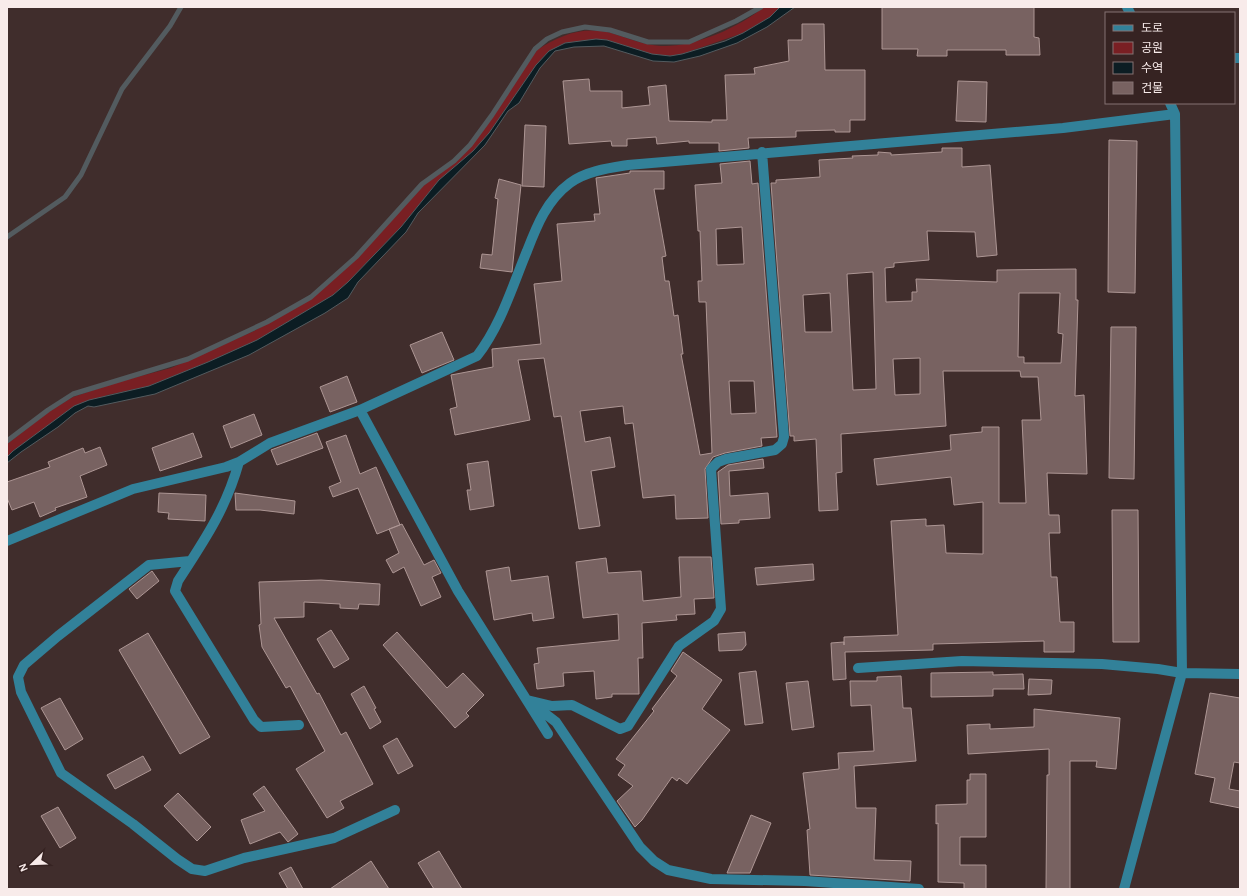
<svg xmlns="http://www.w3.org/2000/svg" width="1247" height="896" viewBox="0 0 1247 896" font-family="'Alegreya Sans','Noto Sans KR',sans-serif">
	<rect width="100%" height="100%" fill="#402d2c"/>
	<path fill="#791f23" d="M764 7H780L770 17 743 33 682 54 670 56 652 54 607 40 596 39 565 43 549 51 536 65 489 133 473 151 439 180 401 227 348 282 333 295 257 340 208 362 149 386 107 395 32 437 7 457V444L50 411 73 397 118 382 171 368 254 331 312 298 357 258 423 186 460 158 471 146 537 50C561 35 582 26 611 33 628 38 643 45 661 46 695 47 738 28 764 7Z"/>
	<path fill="#0c1d23" stroke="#535b5f" d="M780 7H795L767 27 737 43 700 56 674 62 653 61 604 46 574 47 555 51 540 68 519 103 508 111 485 145 418 213 406 232 358 282 348 298 325 313 249 355 155 394 94 407 88 406 75 413 58 427 21 452 7 463V457L13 451 74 406 89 400 149 386 208 362 257 340 333 295 348 282 401 227 439 180 473 151 489 133 536 65 549 51 565 43 596 39 607 40 652 54 670 56 682 54 725 41 743 33 770 17Z"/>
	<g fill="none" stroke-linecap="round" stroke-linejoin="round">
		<path stroke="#535b5f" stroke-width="5" d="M7 237 65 197 81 175 122 89 170 26 181 7
			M7 441 48 410 73 394 188 359 267 322 311 297 356 257 422 184 454 161 470 145 492 115 535 49 547 39 562 32 585 27 610 30 648 42H689L736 21 761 7"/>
	</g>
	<path fill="#786261" stroke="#ad9694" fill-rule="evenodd" d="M882 7H1034V37L1039 38 1040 55H1006V50H947V56H917L918 49H882Z
		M802 24H824L825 70H865V120H850V132H835V130L796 131V137L748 138 749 148 719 151V143H689V141L657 144 656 137 627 139V146H612L611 141 569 144 563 81 589 79 590 91H622V108L650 105 648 87 666 85 669 121 712 122V120H727L725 75 755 74 754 68 789 61 788 40H802Z
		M958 81 987 82 986 122 956 121Z
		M525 125 546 126 544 187 522 186Z
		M1109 140 1137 141 1135 293 1108 292Z
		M942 148H962V167L990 165 997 255 977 257 975 232 927 231 929 260 894 263V267L885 268 886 302 912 301V292H917L916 279 997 282V270L1076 269V300H1078L1075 396 1084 395 1087 474 1047 473 1049 515H1059L1060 533H1049L1051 577H1057L1060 622H1074V652H1044V641L933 644V650L845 652 846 679 833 680 831 643 844 642V645V637L898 635 891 521 926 519V526L944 525 946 553 983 554V502L954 505 951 477 877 485 874 459 951 450 950 435 982 432V427H999V503H1026L1022 420H1041L1038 377H1021L1020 371H943L946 426 841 434 842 472 836 473 838 510 819 511 816 439 794 441V436H790L771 183H776V180L820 177 819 160 853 158 852 156 878 155V152L891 153V155L942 152ZM873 272 876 389 853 390 847 274ZM830 293 832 332H805L803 295ZM1019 293H1060L1058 333 1063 334 1061 363H1024V357H1018ZM920 358V394L895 395 893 359Z
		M750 161 752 184 758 183 777 437 761 438 762 446 725 453 713 457 705 469 708 518 676 519 675 495 643 498 633 423 625 424 623 406 580 411 585 442 610 437 615 467 591 471 600 526 579 529 561 416 554 417 544 358 518 360 530 420 455 435 450 409 457 407 451 375 493 367 492 349 541 344 534 284 562 281 557 224 595 221 594 214H600L596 178 630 173V171H664V189H654L666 256 662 257 665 281H669L674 316 678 315 683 354H681L700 455 712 453 706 302H699L698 281H702L700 231H698L695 185 722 183 720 164ZM742 227 744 264 717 265 716 229ZM729 381H754L756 413 731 414Z
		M499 179 521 185 512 272 480 268 482 254 492 255 498 199 495 198Z
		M1111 327H1136L1134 479 1109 478Z
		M442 332 454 360 422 373 410 345Z
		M347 376 357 402 330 412 320 387Z
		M254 414 262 435 231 448 223 426Z
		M193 433 202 457 160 471 152 448Z
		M317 433 323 448 277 465 271 450Z
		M346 435 360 474 376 467 400 525 377 534 358 488 333 497 329 487 341 482 326 442Z
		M100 447 107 465 80 476 87 497 55 508 56 510 40 517 34 502 12 510 7 498V482L50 467 48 462 83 448 85 453Z
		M763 459 764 468 729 471 730 496 768 493 770 518 739 520V523L721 524 718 472 728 465Z
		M488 461 494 506 470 510 467 490H471L467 464Z
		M159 493 206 495 205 521 168 519 169 513 158 512Z
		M235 493 295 501 294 514 260 510H236Z
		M1112 510H1138L1139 642H1113Z
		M402 524 424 565 434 560 441 573 432 577 441 597 421 606 404 567 393 573 386 560 399 553 389 529Z
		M679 557H711L714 598 694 599 695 614 676 615 677 620 642 623 643 658H638L639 694H612V697L596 699 594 671 563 673 564 686 537 689 534 664 539 663 537 648 619 640 618 614 583 618 576 562 606 558 608 573 641 571 643 601 681 597Z
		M813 564 814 580 757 585 755 568Z
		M509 567 511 581 548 576 554 618 533 621 532 613 494 620 486 571Z
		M152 571 159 581 137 599 129 589Z
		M321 580 380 584 379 605 359 604 358 609 340 608V604L304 602V617L274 618 317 694 319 693 341 735 346 732 373 784 340 801 344 808 327 818 296 769 325 751 290 686 286 688 262 647 259 625 261 624 259 582Z
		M331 630 349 659 334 668 317 639Z
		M397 632 447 688 463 673 484 695 466 713 469 716 455 728 383 645Z
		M745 632 746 645 742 650 719 651 718 634Z
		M148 633 210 737 180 754 119 650Z
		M683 652 722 680 702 709 730 730 687 784 679 778 677 781 672 777 642 820 635 827 617 801 633 786 618 775 625 765 616 759 654 711 652 709 677 676 671 671Z
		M756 671 763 723 745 725 739 673Z
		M993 672V675L1023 674 1024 689H993V696L931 697V673Z
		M901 676 903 708H911L916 761 854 766 856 808H876L874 860 911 861 910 881 810 875 807 830 810 829 803 773 839 769 838 753 874 751 871 705 851 706 850 681H877V677Z
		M1029 679 1052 680 1051 694 1028 695Z
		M808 681 814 727 792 730 786 683Z
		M364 686 376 708 374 709 381 722 370 729 351 694Z
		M1210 693 1240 698V763L1234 762 1229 789 1240 791V808L1210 802 1215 778 1195 774Z
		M60 698 83 739 65 750 41 708Z
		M1034 709 1120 718 1116 769 1096 767 1097 761H1070V889H1046L1047 775H1049V749L968 754 967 725 990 724V729L1034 727Z
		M397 738 413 766 398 774 383 746Z
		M143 756 151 770 115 789 107 775Z
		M970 774H986V837H960V865H986V889H964V883L938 882V823L936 824V805L967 804V780H970Z
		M264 786 298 834 288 842 280 832 250 844 241 820 265 811 253 794Z
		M178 793 211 827 197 841 164 806Z
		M58 807 76 838 60 848 41 816Z
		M751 815 771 823 750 873H727Z
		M439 851 462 889H434L418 863Z
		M371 861 389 889H330Z
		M291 867 303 889H288L279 873Z"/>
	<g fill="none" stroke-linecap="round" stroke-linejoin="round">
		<path stroke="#328199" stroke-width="10" d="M1127 7 1130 13
			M1234 58H1240
			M360 410 458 591 548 734
			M239 462C226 509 204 541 178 581L175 591 254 720 261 727 299 725
			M7 541 133 489 226 467 239 462 270 443 360 410 477 356C501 325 512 287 527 251 537 225 547 200 570 183 586 171 609 168 628 165L1063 128 1175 114
			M190 561 149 565 58 636 24 665 18 677 21 692 61 773 133 824 177 859 192 869 205 871 244 858 334 838 395 810
			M858 668 962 661 1102 664 1158 669 1182 673 1240 674
			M527 700 552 706 572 705 620 729 628 726 679 646 714 621 721 609 711 469 718 462 726 459 775 450 782 444 784 437 762 152
			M530 702 556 722 640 847 654 861 668 870 711 879 805 881 919 889
			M1124 889 1182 673 1175 114 1170 103"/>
	</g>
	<rect width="1247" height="896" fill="none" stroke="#f8ebea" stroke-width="16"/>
	<rect x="1105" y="12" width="130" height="92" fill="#362322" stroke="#847372"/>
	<rect x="1113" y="25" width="20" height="6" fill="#328199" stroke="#847372"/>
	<text x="1141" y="32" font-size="12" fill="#f8ebea">도로</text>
	<rect x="1113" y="42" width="20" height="12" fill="#791f23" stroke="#847372"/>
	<text x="1141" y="52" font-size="12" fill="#f8ebea">공원</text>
	<rect x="1113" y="62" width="20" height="12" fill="#0c1d23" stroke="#847372"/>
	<text x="1141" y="72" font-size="12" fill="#f8ebea">수역</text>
	<rect x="1113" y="82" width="20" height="12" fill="#786261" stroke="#847372"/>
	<text x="1141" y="92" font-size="12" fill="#f8ebea">건물</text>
	<g transform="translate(32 864) rotate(247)" stroke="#362322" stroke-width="3" paint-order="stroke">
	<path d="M0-3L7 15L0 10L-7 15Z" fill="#f8ebea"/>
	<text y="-6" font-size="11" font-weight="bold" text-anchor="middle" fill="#f8ebea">N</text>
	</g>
</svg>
